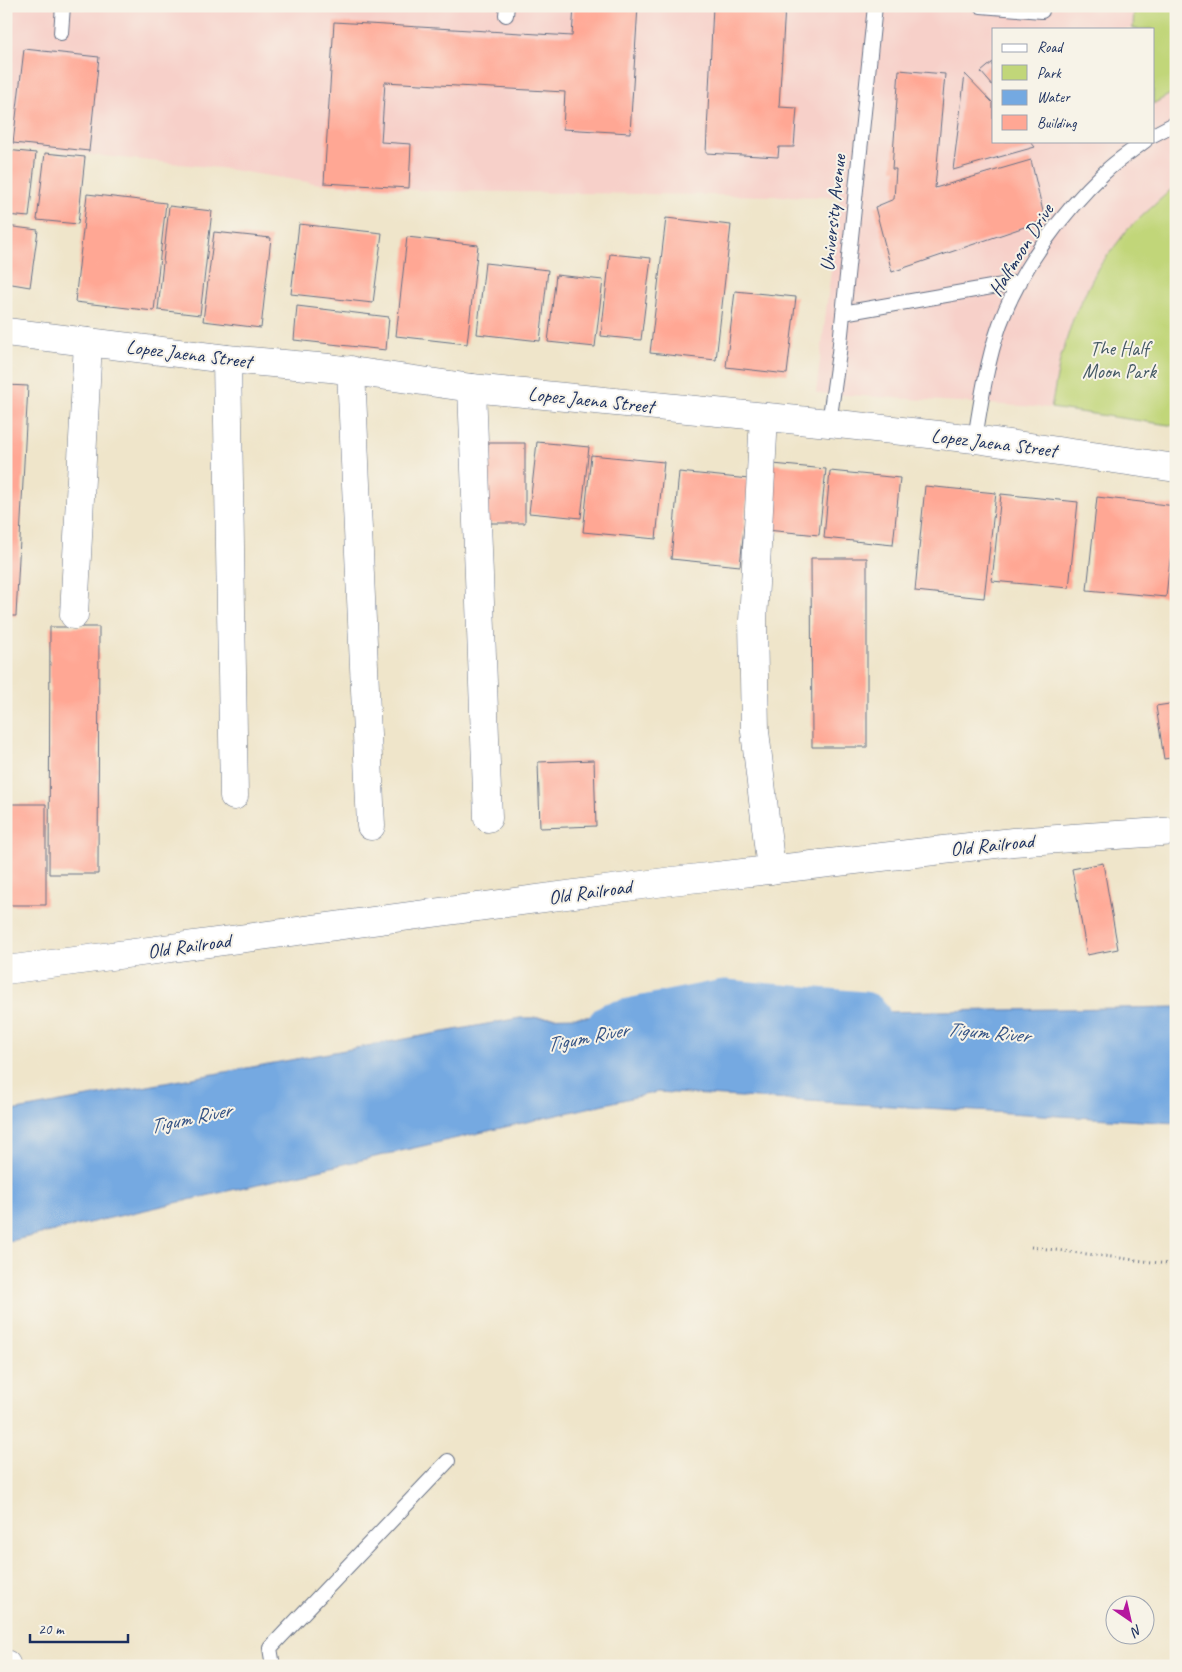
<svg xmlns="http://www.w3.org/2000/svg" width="1182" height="1672" viewBox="0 0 1182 1672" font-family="Caveat,sans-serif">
	<rect width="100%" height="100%" fill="#f7f3e8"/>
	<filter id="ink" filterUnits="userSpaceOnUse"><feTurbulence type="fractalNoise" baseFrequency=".02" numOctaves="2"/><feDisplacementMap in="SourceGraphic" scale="10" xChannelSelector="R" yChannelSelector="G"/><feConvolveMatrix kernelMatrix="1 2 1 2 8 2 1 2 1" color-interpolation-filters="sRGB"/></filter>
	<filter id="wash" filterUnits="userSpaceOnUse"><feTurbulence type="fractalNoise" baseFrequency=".0096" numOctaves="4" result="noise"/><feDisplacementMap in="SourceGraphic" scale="20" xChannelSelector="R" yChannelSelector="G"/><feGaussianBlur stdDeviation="1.12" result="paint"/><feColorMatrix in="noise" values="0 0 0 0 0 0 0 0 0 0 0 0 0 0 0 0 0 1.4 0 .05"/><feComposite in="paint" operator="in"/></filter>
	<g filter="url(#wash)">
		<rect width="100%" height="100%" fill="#efe5ca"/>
		<path fill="#f7d0c9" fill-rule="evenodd" d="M6 6H1176V426L1051 408 816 393 840 197 435 191 320 184 219 168 6 146ZM993 29H1153V141H993Z"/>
		<path fill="#c1d679" stroke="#6e826c" d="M1134 6H1176V91L1153 104V29H1133Z
			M1176 185V426L1051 408 1060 360 1074 316 1098 268 1128 229Z"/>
		<path fill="#74a9e1" stroke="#486ca0" d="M1176 1007V1123L657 1092 6 1242V1112L520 1018Z"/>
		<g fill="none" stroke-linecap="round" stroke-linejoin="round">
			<path stroke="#74a9e1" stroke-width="59" d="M615 1031 725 1009 862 1021"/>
		</g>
		<g id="blocks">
			<path fill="#ffa794" d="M574 6H638L630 133 563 129 565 92 385 82 381 142 411 144 409 188 324 183 334 22 572 36Z
				M713 6H785L779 107 797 108 794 147H779L778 157 706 153Z
				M24 49 99 57 89 151 13 143Z
				M993 62V86L981 72Z
				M899 70 945 74 935 188 1031 160 1045 220 892 272 875 207 894 199 896 169H892Z
				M965 74 993 103V141H1030L1035 147 953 170Z
				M6 150 36 153 29 217 6 215Z
				M45 153 85 157 78 224 37 220Z
				M87 194 166 203 154 311 75 302Z
				M169 206 212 211 200 315 158 310Z
				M666 218 731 225 716 360 650 353Z
				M299 224 382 233 373 303 291 294Z
				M6 226 38 230 30 287 6 283Z
				M214 232 271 238 261 328 203 321Z
				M407 237 478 245 467 344 396 336Z
				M610 254 651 258 641 340 601 336Z
				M485 263 548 270 540 341 477 334Z
				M556 275 603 280 595 347 548 342Z
				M735 291 796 297 787 374 726 367Z
				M297 306 389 317 386 350 294 340Z
				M6 385 28 386 16 616H6Z
				M537 442 589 447 581 518 529 513Z
				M486 443H525V523H486Z
				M591 455 664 462 656 539 583 532Z
				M773 464 826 469 819 535 766 530Z
				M830 471 900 478 893 545 824 538Z
				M679 472 749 479 740 566 671 559Z
				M925 486 996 493 984 598 915 591Z
				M1001 494 1078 502 1069 588 992 581Z
				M1097 497 1176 506 1166 597 1087 590Z
				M811 558H867V747H812Z
				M50 627H99L98 874H49Z
				M1176 703V757L1164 759 1156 706Z
				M594 760 596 826 540 828 538 762Z
				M6 804H46V905H6Z
				M1103 863 1118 949 1087 955 1072 869Z"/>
		</g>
	</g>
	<g filter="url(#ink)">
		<use href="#blocks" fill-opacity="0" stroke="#656f84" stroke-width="1"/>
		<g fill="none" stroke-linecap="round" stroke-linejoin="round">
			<g stroke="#656f84" stroke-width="16">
				<path id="service" d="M981 6 1042 11
					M506 15 507 6
					M61 33 63 6
					M1153 135 1176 123
					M843 313 1020 282
					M829 423 839 353 875 6
					M975 439C981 401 987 361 1000 324 1021 267 1062 213 1105 172 1117 160 1132 151 1145 141
					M273 1666 270 1648 448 1461"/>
			</g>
			<g stroke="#656f84" stroke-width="29">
				<path id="minor" d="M227 359 234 796
					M351 370 371 826
					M472 388 488 818
					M764 417 753 621 755 731 771 870
					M74 615 88 342
					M6 970 672 881 1013 842 1176 831
					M6 1664 7 1666"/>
			</g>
			<g stroke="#656f84" stroke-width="29">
				<path id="primary" d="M6 332 227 359 330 368 472 388 829 423 975 439 1176 468"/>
			</g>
			<path stroke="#656f84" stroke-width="3" stroke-dasharray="1 4" stroke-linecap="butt" d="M1031 1247 1176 1265"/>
			<use href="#service" stroke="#fff" stroke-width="14"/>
			<use href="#minor" stroke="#fff" stroke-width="28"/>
			<use href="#primary" stroke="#fff" stroke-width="28"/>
		</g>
	</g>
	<g text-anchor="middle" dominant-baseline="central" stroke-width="4" stroke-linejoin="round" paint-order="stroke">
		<g font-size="20" fill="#1b2f5e" stroke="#f7f3e8">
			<text transform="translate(833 213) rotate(-84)">University Avenue</text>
			<text transform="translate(1021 250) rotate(-58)">Halfmoon Drive</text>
			<text transform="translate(189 354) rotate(7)">Lopez Jaena Street</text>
			<text transform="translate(591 400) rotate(6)">Lopez Jaena Street</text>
			<text transform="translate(994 443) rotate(7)">Lopez Jaena Street</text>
			<text transform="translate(992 845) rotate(-6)">Old Railroad</text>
			<text transform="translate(590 892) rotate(-8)">Old Railroad</text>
			<text transform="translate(189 946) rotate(-8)">Old Railroad</text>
		</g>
		<g font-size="20" fill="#445965" stroke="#f7f3e8">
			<text x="1119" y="348">The Half<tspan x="1119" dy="23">Moon Park</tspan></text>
		</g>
		<g font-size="21" font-style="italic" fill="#365485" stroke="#f7f3e8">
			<text transform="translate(988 1032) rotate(5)">Tigum River</text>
			<text transform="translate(587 1037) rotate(-11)">Tigum River</text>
			<text transform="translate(190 1118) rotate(-12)">Tigum River</text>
		</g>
	</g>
	<rect width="1182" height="1672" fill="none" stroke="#f7f3e8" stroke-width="25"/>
	<rect x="992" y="28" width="162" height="115" fill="#f7f3e8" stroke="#9fa5b1"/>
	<rect x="1002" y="44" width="25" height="8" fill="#ffffff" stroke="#9fa5b1"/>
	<text x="1037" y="52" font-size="15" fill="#1b2f5e">Road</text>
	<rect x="1002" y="65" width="25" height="15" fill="#c1d679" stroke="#9fa5b1"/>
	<text x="1037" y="78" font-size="15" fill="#1b2f5e">Park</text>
	<rect x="1002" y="90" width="25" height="15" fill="#74a9e1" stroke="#9fa5b1"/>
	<text x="1037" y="102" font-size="15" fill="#1b2f5e">Water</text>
	<rect x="1002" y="115" width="25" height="15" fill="#ffa794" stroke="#9fa5b1"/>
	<text x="1037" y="128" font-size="15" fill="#1b2f5e">Building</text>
	<g transform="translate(1130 1620) rotate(146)"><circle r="24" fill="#f7f3e8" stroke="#9fa5b1"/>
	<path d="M0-4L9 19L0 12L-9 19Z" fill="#b5179e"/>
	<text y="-8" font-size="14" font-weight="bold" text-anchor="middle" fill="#1b2f5e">N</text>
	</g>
	<path d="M30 1634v8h98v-8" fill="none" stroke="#1b2f5e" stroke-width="2.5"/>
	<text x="38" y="1634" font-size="15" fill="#1b2f5e" stroke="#f7f3e8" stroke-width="4" paint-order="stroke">20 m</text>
</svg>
